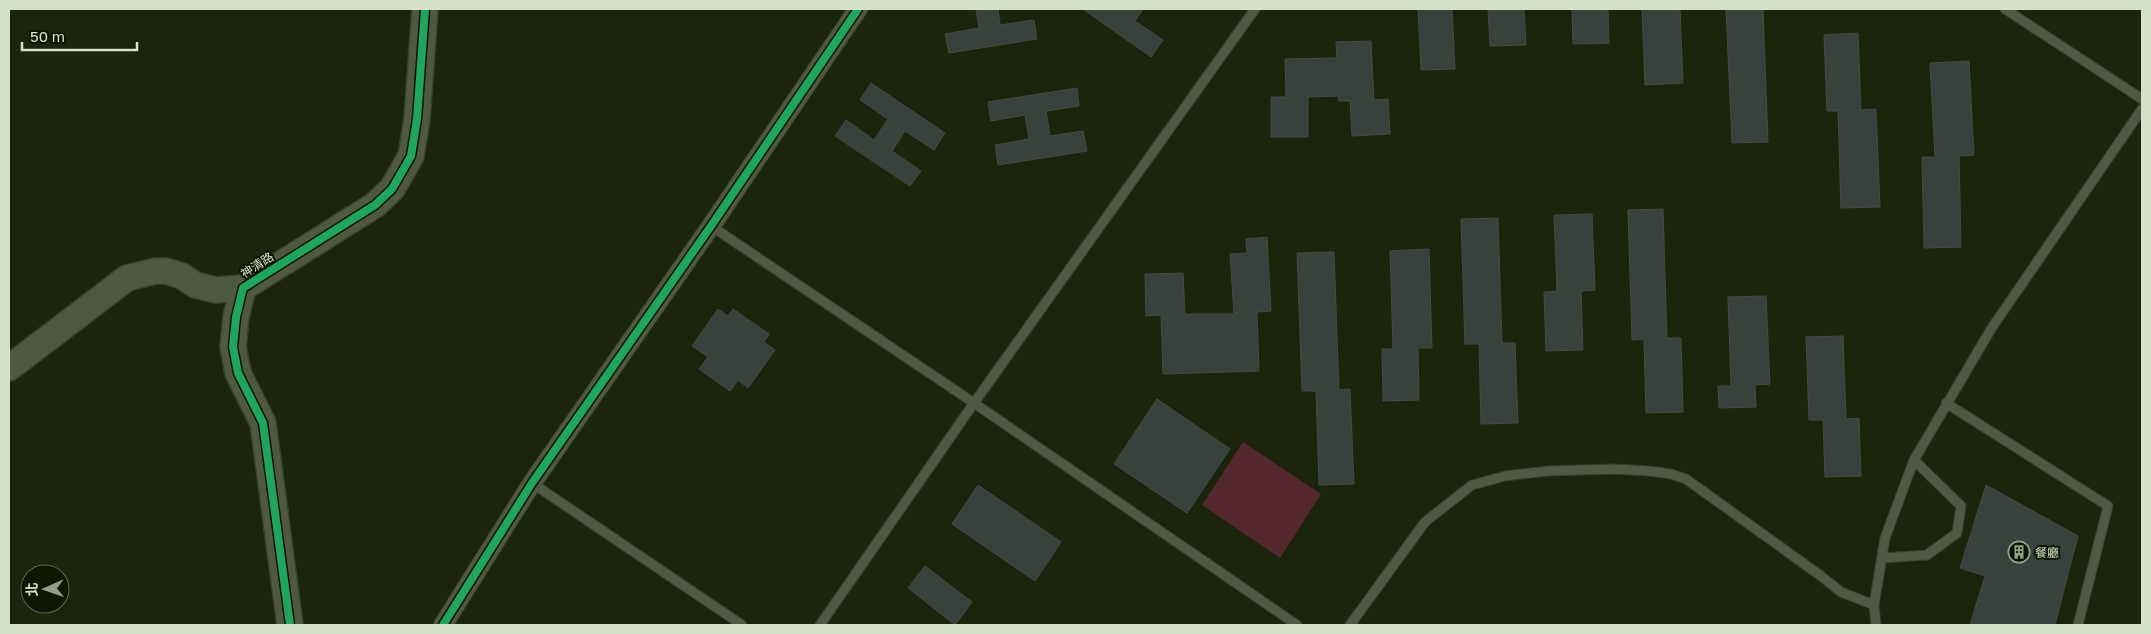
<svg xmlns="http://www.w3.org/2000/svg" width="2151" height="634" viewBox="0 0 2151 634" font-family="'Golos Text','Noto Sans TC',sans-serif">
	<rect width="100%" height="100%" fill="#1b250b"/>
	<path fill="#54282e" d="M1243 442 1321 494 1280 558 1202 505Z"/>
	<path fill="#36423b" stroke="#404d49" d="M976 9H998L1000 25 1034 20 1037 39 949 53 945 34 979 28Z
		M1083 9H1143L1135 21 1163 40 1151 57Z
		M1418 9H1452L1455 69 1421 70Z
		M1488 9H1524L1526 45 1490 46Z
		M1572 9H1608L1609 43 1573 44Z
		M1642 9H1680L1683 83 1645 85Z
		M1726 9H1763L1768 142 1732 143Z
		M1858 33 1861 110 1876 109 1880 207 1841 208 1838 111H1827L1824 35Z
		M1371 41 1374 100 1388 99 1390 134 1352 136 1350 101H1339L1338 96 1308 97V137H1271V97H1286L1285 59 1337 58 1336 42Z
		M1969 61 1974 155 1959 156 1961 247 1924 248 1922 157H1935L1930 63Z
		M871 83 945 133 934 150 905 131 892 151 921 171 910 186 835 136 846 120 874 140 888 119 860 100Z
		M1077 88 1079 106 1046 111 1050 136 1083 131 1087 151 998 165 995 145 1029 139 1025 115 991 121 988 102Z
		M1663 209 1667 338H1681L1683 412 1646 413 1644 339 1632 340 1628 210Z
		M1592 214 1595 290 1581 291 1583 350 1546 351 1544 292 1557 291 1554 215Z
		M1498 218 1502 343H1515L1518 423 1481 424 1479 344H1465L1461 219Z
		M1267 237 1271 311 1257 312 1259 371 1163 374 1161 315 1146 316 1145 274 1183 273 1185 314H1234L1230 254 1247 253 1246 239Z
		M1429 249 1432 348H1418L1419 400 1383 401 1382 349H1393L1390 251Z
		M1334 252 1339 390 1350 389 1354 484 1319 485 1316 391H1302L1297 253Z
		M1766 296 1770 384 1755 385 1756 407 1719 408 1718 386H1731L1728 297Z
		M718 309 728 316 733 309 769 334 764 342 775 350 748 388 738 380 730 391 699 369 708 357 692 346Z
		M1843 336 1846 419 1859 418 1861 476 1825 477 1823 420H1809L1806 337Z
		M1157 399 1230 449 1187 513 1114 464Z
		M978 485 1061 542 1035 581 952 524Z
		M1986 485 2078 536 2055 625H1970L1985 576 1960 568Z
		M925 566 972 602 955 625 908 588Z"/>
	<g fill="none" stroke-linecap="round" stroke-linejoin="round">
		<g stroke="#38412c" stroke-width="11">
			<path id="lane" d="M2005 9 2142 99
				M711 226 974 403 1297 625
				M1946 403 2108 506 2078 625
				M532 483 742 625
				M1882 558 1927 555 1957 533 1961 506 1914 460
				M820 625 974 403 1255 9
				M1350 625 1425 522 1472 485 1505 476 1548 471 1614 469 1649 471 1671 474 1686 479 1821 576 1841 592 1874 605
				M1876 625 1874 605 1885 538 1914 460 1991 329 2142 109"/>
		</g>
		<g stroke="#38412c" stroke-width="20">
			<path id="street" d="M443 625 532 483 711 226 858 9"/>
		</g>
		<g stroke="#38412c" stroke-width="28">
			<path id="secondary" d="M9 368 127 278 155 271H166L182 276 195 285 216 290 243 288
				M290 625 263 423 238 373 233 347 236 317 243 288 375 205 392 189 411 156 417 119 425 9"/>
		</g>
		<use href="#lane" stroke="#515945" stroke-width="9"/>
		<use href="#street" stroke="#515945" stroke-width="18"/>
		<use href="#secondary" stroke="#4f5940" stroke-width="25"/>
		<g stroke="#0d1503" stroke-width="11">
			<path id="cycleway" d="M290 625 263 423 238 373 233 347 236 317 243 288 375 205 392 189 411 156 417 119 425 9
				M443 625 532 483 711 226 858 9"/>
		</g>
		<use href="#cycleway" stroke="#20a55d" stroke-width="8"/>
	</g>
	<defs>
		<g id="building-ring" transform="scale(1.125)"><circle r="9.5" fill="#0d1503" stroke="#94a085" stroke-width="1.5"/><path d="M-4-6H4V6H1V3H-1V6H-4ZM-2.5-4.3h1.7v1.8h-1.7ZM.8-4.3h1.7v1.8H.8ZM-2.5-1h1.7V.8h-1.7ZM.8-1h1.7V.8H.8Z" fill="#94a085"/></g>
	</defs>
	<g fill-rule="evenodd">
		<use href="#building-ring" x="2019" y="552"/>
	</g>
	<g text-anchor="middle" dominant-baseline="central" stroke-width="4" stroke-linejoin="round" paint-order="stroke">
		<g font-size="12" fill="#d5e2c7" stroke="#0d1503">
			<text transform="translate(257 265) rotate(-33)">神清路</text>
		</g>
		<g font-size="12" fill="#d5e2c7" stroke="#0d1503" text-anchor="start">
			<text x="2035" y="552">餐廳</text>
		</g>
	</g>
	<rect width="2151" height="634" fill="none" stroke="#d5e2c7" stroke-width="20"/>
	<g transform="translate(45 589) rotate(268)"><circle r="24" fill="#0d1503" stroke="#5d6751"/>
	<path d="M0-4L9 19L0 12L-9 19Z" fill="#94a085"/>
	<text y="-8" font-size="14" font-weight="bold" text-anchor="middle" fill="#d5e2c7">北</text>
	</g>
	<path d="M22 42v8h115v-8" fill="none" stroke="#d5e2c7" stroke-width="2.5"/>
	<text x="30" y="42" font-size="15" fill="#d5e2c7" stroke="#0d1503" stroke-width="4" paint-order="stroke">50 m</text>
</svg>
